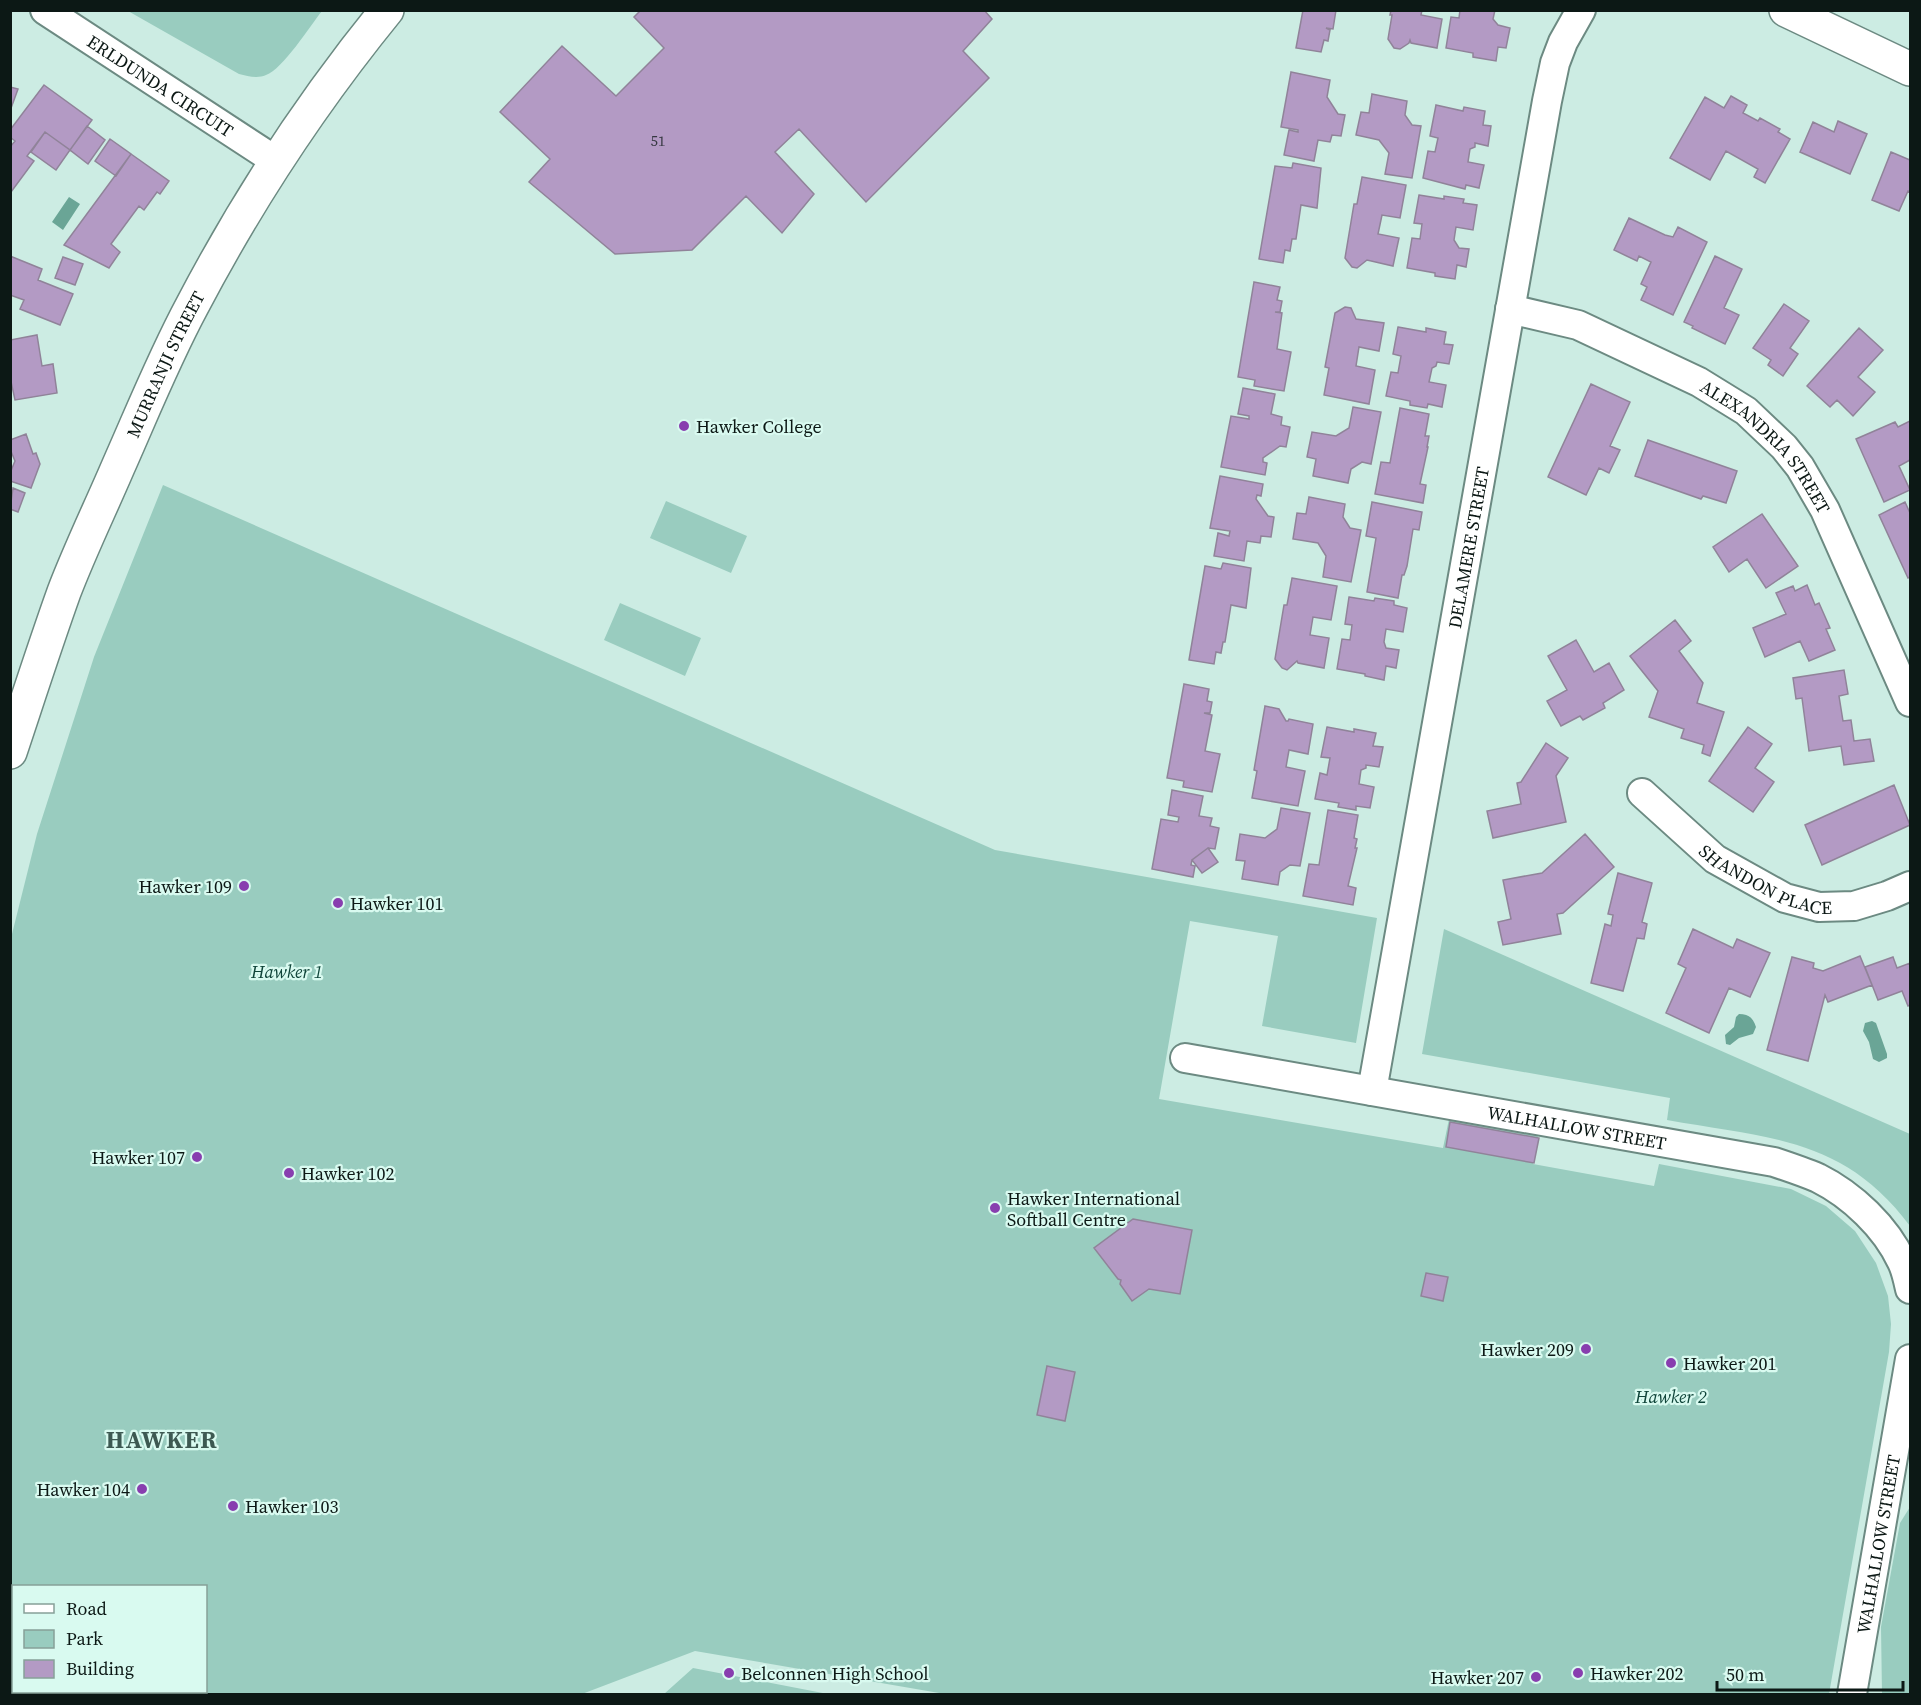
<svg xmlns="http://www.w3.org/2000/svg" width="1921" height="1705" viewBox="0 0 1921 1705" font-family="'Source Serif 4',serif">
	<rect width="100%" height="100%" fill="#ccece3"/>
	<path fill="#99ccbf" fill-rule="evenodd" d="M128 11H322C310 26 283 69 266 75 257 79 248 76 239 74Z
		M163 485 995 850 1377 918 1356 1043 1262 1026 1278 936 1190 921 1159 1099 1443 1148 1449 1119 1538 1135 1533 1164 1654 1186 1659 1164 1791 1189 1826 1206 1855 1231 1876 1263 1888 1296 1891 1324 1889 1352 1829 1694H945L695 1651 582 1694H11V938L37 834 94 657ZM14 1586H206V1692H14Z
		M666 501 747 536 731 573 650 538Z
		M620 603 701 638 685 676 604 640Z
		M1444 929 1910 1134V1226C1844 1137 1767 1138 1667 1120L1670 1098 1422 1054Z
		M1910 1507V1694H1882L1881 1627 1900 1523Z
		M693 1668 828 1694H664Z"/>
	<path fill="#6aa596" d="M69 197 80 204 63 230 52 222Z
		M1739 1014C1749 1014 1753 1018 1756 1027L1753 1034 1739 1038 1730 1045 1726 1044 1725 1035 1734 1027 1736 1017Z
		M1872 1021 1876 1023 1887 1054V1058L1879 1062 1873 1059 1869 1042 1863 1031 1865 1023Z"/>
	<path fill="#b39ac4" stroke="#908399" stroke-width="1.5" d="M641 10H984L992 19 963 51 989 78 866 202 799 129 775 152 814 194 782 233 746 196 692 250 615 254 529 182 550 159 500 112 562 46 616 96 664 48 634 17Z
		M1303 10H1336L1333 29 1326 28 1330 30 1328 41 1324 40 1321 52 1296 48Z
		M1391 10H1422L1421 15 1442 19 1437 48 1411 43 1410 40 1409 43 1400 49 1394 48 1388 39 1392 15H1390Z
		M1460 10H1495L1493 19 1498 25 1510 28 1506 48 1498 47 1496 61 1473 57V53L1446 48 1451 17 1459 18Z
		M1291 72 1330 80 1327 97 1338 114 1345 115 1341 136 1332 135 1330 142 1318 140 1314 161 1284 155 1289 130 1298 132V130L1281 127Z
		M44 85 92 120 70 150 45 132 27 156 34 161 11 192 10 147 15 141 10 137V130Z
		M10 87 18 89 10 111Z
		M1372 94 1407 101 1405 115 1412 125 1421 126 1412 178 1385 174 1389 153 1379 140 1356 135 1361 112 1369 113Z
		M1731 96 1747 105 1743 113 1758 121 1760 118 1780 129 1778 132 1790 139 1765 183 1754 177 1758 169 1726 151 1710 180 1670 158 1705 97 1724 108Z
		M1436 105 1463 111 1464 107 1485 111 1483 125 1491 126 1488 146 1475 143V147L1470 149 1468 162 1484 165 1479 188 1466 185 1465 189 1423 178 1428 151 1435 152 1438 138 1430 136Z
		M1838 121 1867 134 1850 174 1800 152 1813 122 1834 132Z
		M87 126 105 140 88 164 70 150Z
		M45 132 70 150 56 170 31 152Z
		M110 139 131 154 116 176 95 161Z
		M1891 152 1910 160V192L1908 191 1899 211 1872 200Z
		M131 154 169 181 160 194 157 192 144 210 139 206 111 244 120 252 109 268 64 245Z
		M1293 163 1321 168 1317 208 1301 205 1296 239H1292L1290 251 1285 250 1283 263 1259 259 1275 166 1292 168Z
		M1362 177 1406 185 1400 218 1382 215 1378 234 1399 238 1393 266 1367 260 1357 268 1352 267 1345 258 1354 204H1357Z
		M1419 195 1444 199V196L1464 199 1463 203 1477 205 1473 230 1456 227 1454 240 1459 248 1469 249 1466 267 1457 265 1455 279 1435 276V273L1407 268 1412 238 1420 239 1422 224 1414 223Z
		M1629 218 1665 235 1673 237 1678 227 1707 242 1673 315 1641 300 1647 287 1641 284 1651 262 1639 256 1637 261 1614 250Z
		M10 256 42 269 38 280 73 294 60 325 20 309 24 300 10 295Z
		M1715 256 1742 269 1724 308 1739 315 1725 344 1692 328 1693 326 1684 322Z
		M63 257 83 264 75 285 55 278Z
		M1254 282 1280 287 1277 300 1282 301 1280 312H1275L1282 313 1277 349 1291 352 1284 391 1254 386 1255 380 1238 377Z
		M1784 304 1809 321 1790 348 1798 354 1783 376 1768 365 1771 360 1753 348Z
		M1345 307 1351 308 1356 319 1384 323 1379 351 1359 347 1356 366 1375 370 1369 404 1324 395 1329 368 1325 367 1335 313Z
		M1398 327 1426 332V328L1446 332 1444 344 1453 345 1449 364 1437 362 1436 366 1432 368 1429 382 1446 385 1442 407 1428 404 1427 408 1410 405V401L1386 396 1391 372 1398 373 1401 356 1393 354Z
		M1859 328 1883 350 1858 377 1875 392 1853 416 1837 400 1830 407 1807 386Z
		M37 335 42 366 53 364 57 393 15 400 10 377V340Z
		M1591 384 1630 402 1610 446 1620 450 1609 473 1599 468 1586 495 1548 477Z
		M1243 388 1275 394 1271 414 1282 417 1281 425 1290 427 1286 447 1280 446 1263 458V462L1267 463 1265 475 1221 467 1231 416 1249 419V416L1238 414Z
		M1353 407 1381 412 1371 464 1362 462 1351 469 1348 483 1313 476 1316 459 1307 457 1312 432 1336 436 1349 428Z
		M1400 408 1429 414 1425 436H1429L1427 447H1428L1420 484 1426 485 1423 503 1375 494 1381 462 1390 463Z
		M1910 421V460L1899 466 1910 490 1884 502 1856 439 1895 422 1898 427Z
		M26 434 33 454 36 453 40 464 31 488 10 481V473L15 461 10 449V440Z
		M1648 440 1737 471 1726 503 1703 496 1701 499 1635 476Z
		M1220 476 1263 484 1261 496 1257 495 1256 499 1268 516 1274 517 1271 537 1261 536 1260 543 1247 541 1244 561 1214 556 1218 533 1229 536 1230 531 1210 528Z
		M13 488 25 493 18 512 10 509Z
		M1309 497 1345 504 1343 517 1350 528 1361 530 1351 582 1323 577 1326 556 1318 543 1293 539 1297 513 1306 514Z
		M1372 502 1422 512 1419 530 1413 529 1407 566 1404 575H1402L1398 598 1367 592 1376 538 1366 536Z
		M1905 502 1910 513V577L1908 578 1879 515Z
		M1762 514 1798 566 1766 588 1747 559 1729 572 1713 547Z
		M1223 563 1251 568 1246 608 1231 605 1225 642H1223L1221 653 1216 652 1214 664 1189 660 1205 566 1221 569Z
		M1292 578 1337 586 1331 620 1313 617 1310 635 1329 638 1324 668 1298 663 1297 661 1287 670 1282 668 1275 659 1284 605H1287Z
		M1807 585 1815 605 1819 603 1830 628 1826 629 1835 650 1809 661 1800 641 1765 657 1753 628 1786 614 1776 593 1793 586 1795 591Z
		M1349 597 1374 601 1375 598 1394 601V605L1407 608 1403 632 1386 629 1384 642 1386 648 1399 650 1396 668 1386 666 1384 680 1365 676V674L1337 669 1342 639 1350 640 1352 625 1345 624Z
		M1675 620 1691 641 1679 651 1703 683 1697 703 1724 712 1710 756 1702 753 1704 745 1681 738 1684 729 1649 717 1658 691 1630 656Z
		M1576 640 1594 672 1609 663 1624 690 1603 703 1605 708 1583 720 1580 716 1561 726 1547 701 1567 690 1548 656Z
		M1844 670 1848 694 1839 696 1843 721 1851 720 1854 741 1870 739 1874 761 1844 765 1841 746 1809 751 1802 698 1796 699 1793 678Z
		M1184 684 1209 689 1207 701 1212 702 1210 713H1204L1212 715 1205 751 1220 754 1212 792 1183 787 1184 781 1167 778Z
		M1265 706 1279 709 1286 721H1288L1289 719 1313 724 1308 754 1289 750 1286 767 1305 771 1298 806 1252 798 1257 771 1254 770Z
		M1327 727 1354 732V729L1376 733 1373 746 1383 747 1379 767 1366 765V768L1361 770 1359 784 1374 787 1370 808 1356 806V810L1338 807 1339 803 1315 799 1320 773 1327 775 1330 758 1321 757Z
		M1748 727 1772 744 1755 768 1774 782 1753 812 1709 781Z
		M1546 743 1568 758 1556 776 1566 822 1493 838 1487 811 1521 804 1517 783 1521 782Z
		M1894 785 1910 825 1822 865 1805 825Z
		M1172 790 1203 796 1199 816 1212 818 1210 826 1219 828 1215 849 1208 848 1192 860 1191 865 1195 866 1193 877 1152 869 1161 819 1178 822 1179 817 1168 815Z
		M1281 808 1310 813 1300 866 1290 865 1280 872 1278 885 1242 879 1245 861 1236 860 1240 834 1265 838 1277 829Z
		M1328 810 1358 815 1354 838 1357 839 1355 848H1357L1348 886 1356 888 1353 905 1303 896 1309 864 1319 865Z
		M1585 834 1614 867 1563 913 1557 914 1561 934 1503 945 1498 922 1511 919 1503 880 1542 873Z
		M1208 848 1218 862 1202 873 1192 860Z
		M1618 873 1652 883 1642 922 1647 924 1644 939 1637 938 1623 991 1591 983 1605 924 1611 926 1613 915 1608 914Z
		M1693 929 1733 948 1737 939 1770 953 1750 997 1729 988 1709 1033 1666 1013 1686 968 1678 964Z
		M1860 956 1872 985 1828 1002 1825 995 1808 1061 1767 1050 1792 957 1814 963 1813 968 1823 971Z
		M1893 957 1897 968 1910 963V1005L1908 1006 1902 991 1878 1000 1865 967Z
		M1450 1122 1539 1138 1534 1163 1446 1147Z
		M1133 1219 1192 1230 1180 1294 1149 1289 1132 1301 1120 1284 1121 1280 1118 1279 1094 1248Z
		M1426 1273 1448 1277 1443 1301 1421 1296Z
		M1047 1366 1075 1372 1065 1421 1037 1415Z"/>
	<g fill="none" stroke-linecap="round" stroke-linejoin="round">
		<g stroke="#6c8a82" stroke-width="32">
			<g id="minor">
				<path id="s1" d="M45 10 276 161"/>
				<path id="s2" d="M1510 309 1578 325 1699 382 1746 411 1784 447 1800 467 1825 510 1910 702"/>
				<path id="s3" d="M1642 793 1715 859 1785 898 1819 907 1854 906 1887 896 1910 886"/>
				<path id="s4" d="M1185 1058 1774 1162C1789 1167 1804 1172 1818 1178 1852 1195 1886 1227 1902 1262 1906 1270 1908 1280 1910 1289"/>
				<path id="s5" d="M1372 1091 1547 101 1555 63 1563 42 1581 10"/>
				<path id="s6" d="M1852 1694 1910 1359"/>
			</g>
		</g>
		<g stroke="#6c8a82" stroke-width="36">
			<g id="tertiary">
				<path d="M1786 10 1910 69"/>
				<path id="s7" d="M10 752C28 698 45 645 64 592 80 550 100 509 118 467 142 413 164 358 192 306 247 201 312 102 387 10"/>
			</g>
		</g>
		<use href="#minor" stroke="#fff" stroke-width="28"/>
		<use href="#tertiary" stroke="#fff" stroke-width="33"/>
	</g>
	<g fill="#883eaf" stroke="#d9faf0" stroke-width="2">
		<circle cx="684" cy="426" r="6"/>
		<circle cx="244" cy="886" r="6"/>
		<circle cx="338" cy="903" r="6"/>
		<circle cx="197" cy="1157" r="6"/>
		<circle cx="289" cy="1173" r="6"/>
		<circle cx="995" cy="1208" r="6"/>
		<circle cx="1586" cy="1349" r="6"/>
		<circle cx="1671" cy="1363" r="6"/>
		<circle cx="142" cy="1489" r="6"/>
		<circle cx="233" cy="1506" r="6"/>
		<circle cx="729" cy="1673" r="6"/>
		<circle cx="1578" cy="1673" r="6"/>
		<circle cx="1536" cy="1677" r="6"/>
	</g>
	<g text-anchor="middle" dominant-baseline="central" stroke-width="4.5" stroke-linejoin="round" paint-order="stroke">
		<g font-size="15" fill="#363841">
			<text x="658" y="140">51</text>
		</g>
		<g font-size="18" fill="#0c1815" stroke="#d9faf0">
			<text stroke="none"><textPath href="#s1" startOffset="138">ERLDUNDA CIRCUIT</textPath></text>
			<text stroke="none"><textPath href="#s7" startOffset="418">MURRANJI STREET</textPath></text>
			<text stroke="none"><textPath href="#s2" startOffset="298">ALEXANDRIA STREET</textPath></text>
			<text stroke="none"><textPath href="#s5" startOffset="552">DELAMERE STREET</textPath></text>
			<text stroke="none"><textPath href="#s3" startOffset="154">SHANDON PLACE</textPath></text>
			<text stroke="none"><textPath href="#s4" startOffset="398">WALHALLOW STREET</textPath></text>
			<text stroke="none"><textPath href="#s6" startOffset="152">WALHALLOW STREET</textPath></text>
		</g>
		<g font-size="18" fill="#0c1815" stroke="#d9faf0" text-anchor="start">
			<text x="696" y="426">Hawker College</text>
			<text x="232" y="886" text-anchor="end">Hawker 109</text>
			<text x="350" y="903">Hawker 101</text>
			<text x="185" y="1157" text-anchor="end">Hawker 107</text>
			<text x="301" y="1173">Hawker 102</text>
			<text x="1007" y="1198">Hawker International<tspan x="1007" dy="21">Softball Centre</tspan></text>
			<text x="1574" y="1349" text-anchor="end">Hawker 209</text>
			<text x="1683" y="1363">Hawker 201</text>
			<text x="130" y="1489" text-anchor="end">Hawker 104</text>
			<text x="245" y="1506">Hawker 103</text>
			<text x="741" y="1673">Belconnen High School</text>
			<text x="1590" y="1673">Hawker 202</text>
			<text x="1524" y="1677" text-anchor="end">Hawker 207</text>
		</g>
		<g font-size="18" font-style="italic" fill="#0f4439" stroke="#d9faf0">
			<text x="287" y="971">Hawker 1</text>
			<text x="1671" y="1396">Hawker 2</text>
		</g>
		<g font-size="24" font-weight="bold" letter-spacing="1.5" fill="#3d5952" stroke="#d9faf0">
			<text x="162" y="1439">HAWKER</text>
		</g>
	</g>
	<rect width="1921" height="1705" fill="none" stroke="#0c1815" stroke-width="24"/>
	<rect x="12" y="1585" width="195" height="108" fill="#d9faf0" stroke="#87a098" stroke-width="1.5"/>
	<rect x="24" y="1604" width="30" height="9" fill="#ffffff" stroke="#87a098" stroke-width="1.5"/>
	<text x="66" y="1615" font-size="18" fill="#0c1815">Road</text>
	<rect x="24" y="1630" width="30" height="18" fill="#99ccbf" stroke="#87a098" stroke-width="1.5"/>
	<text x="66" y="1645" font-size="18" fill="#0c1815">Park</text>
	<rect x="24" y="1660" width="30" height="18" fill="#b39ac4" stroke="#87a098" stroke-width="1.5"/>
	<text x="66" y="1675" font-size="18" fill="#0c1815">Building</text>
	<path d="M1717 1681v9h186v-9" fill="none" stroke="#0c1815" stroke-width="3"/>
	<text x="1726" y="1681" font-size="18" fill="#0c1815" stroke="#d9faf0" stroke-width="4.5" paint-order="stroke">50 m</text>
</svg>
